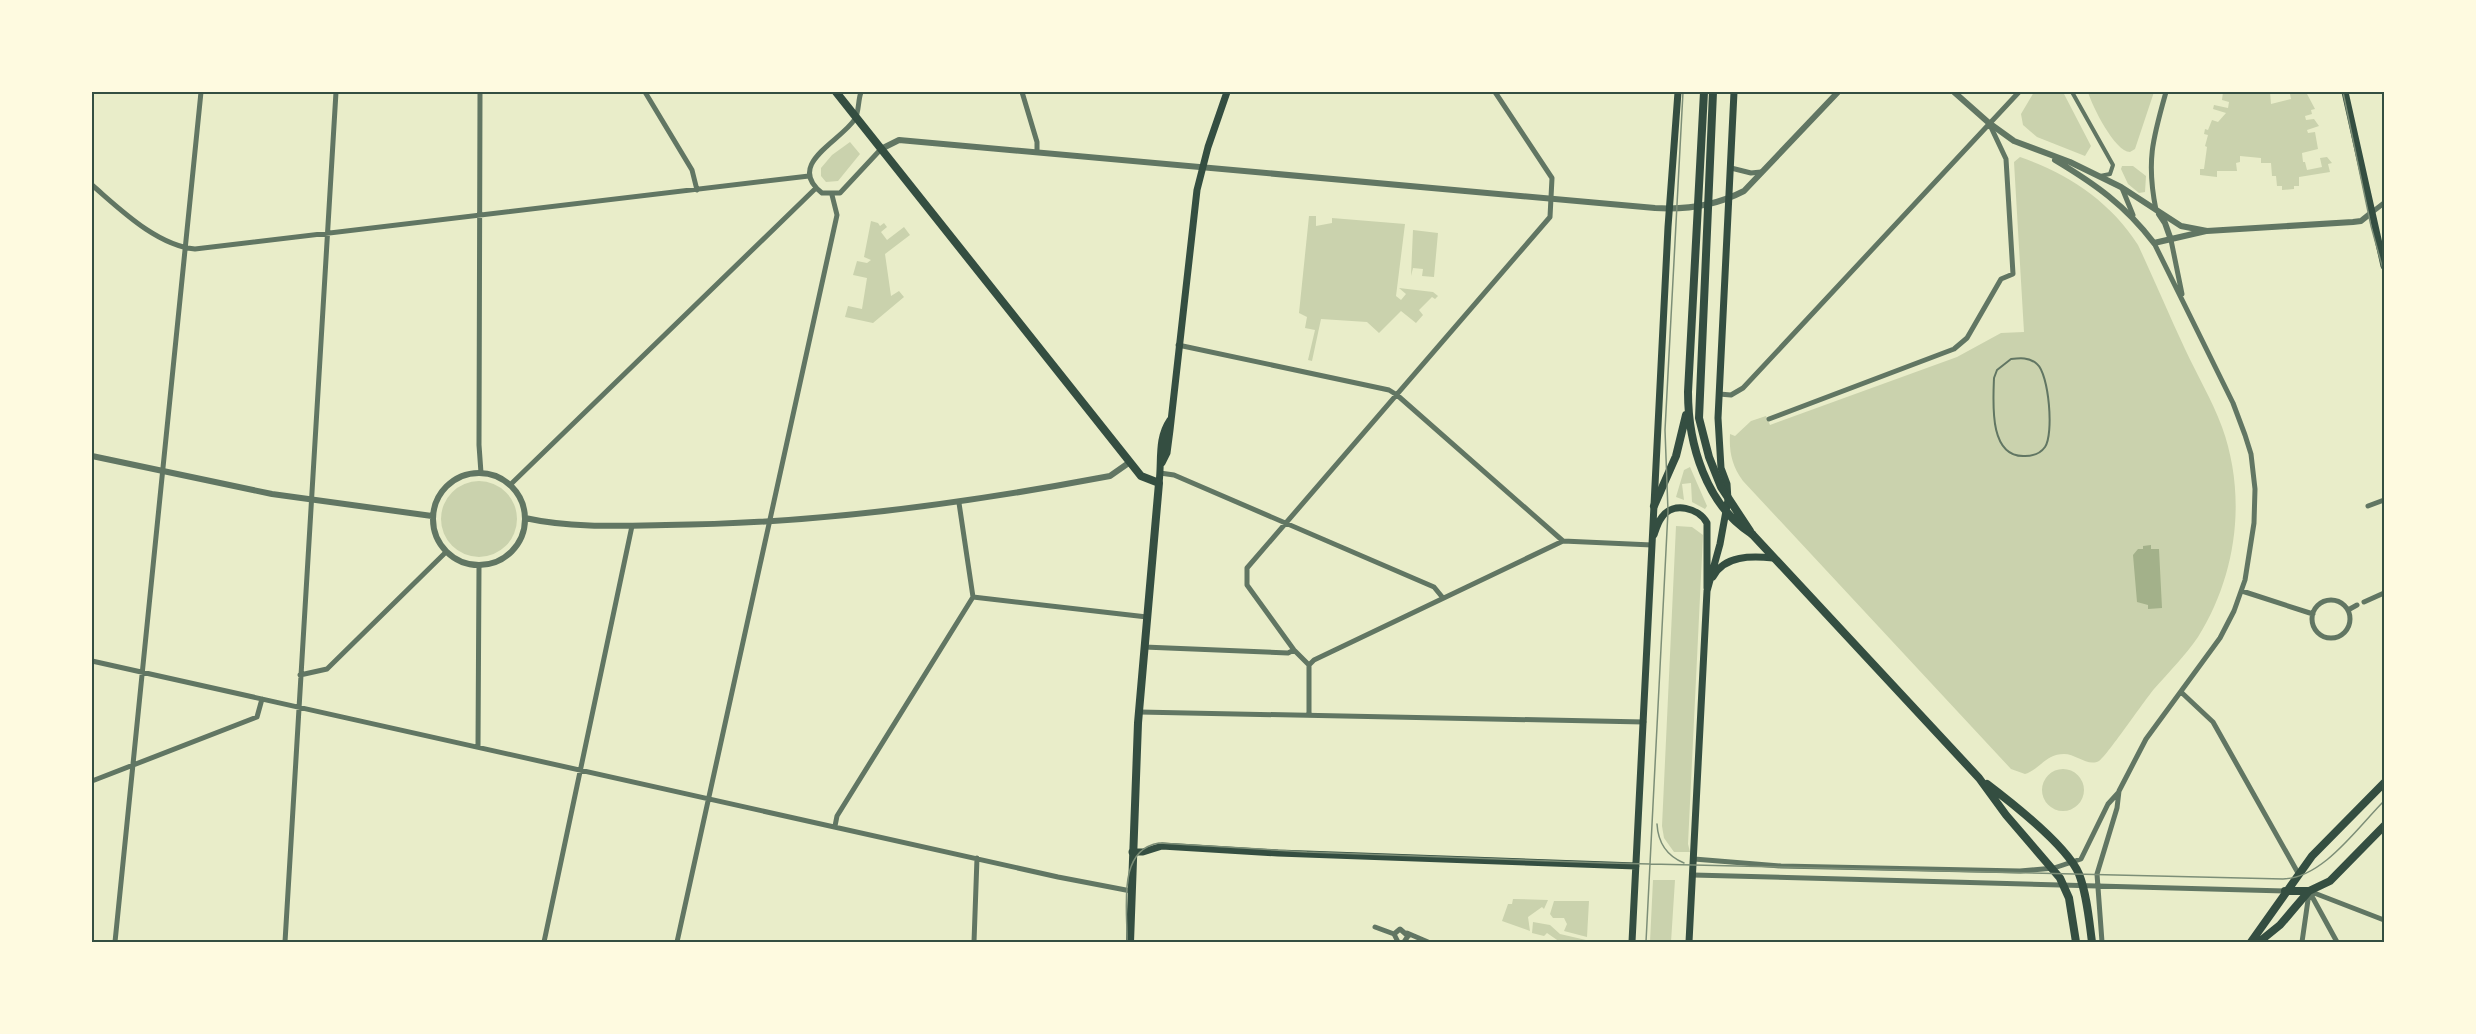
<svg xmlns="http://www.w3.org/2000/svg" width="2476" height="1034" viewBox="0 0 2476 1034" font-family="Manrope,sans-serif">
	<rect width="100%" height="100%" fill="#e9edc9"/>
	<path fill="#cad2ad" d="M2034 92H2063L2091 146 2085 156 2037 137 2023 125 2021 114Z
		M2088 92H2154L2135 149 2130 152C2115 152 2092 106 2088 92Z
		M2223 92H2270L2271 104 2291 99 2290 94 2306 92 2315 109 2311 110 2312 114 2305 116 2306 120 2314 119 2319 126 2307 130 2308 133 2315 132 2318 149 2302 153 2303 162H2305L2307 170 2322 167 2320 158 2327 157 2332 163 2328 164 2330 172 2299 177V186H2294V189L2282 190V186H2277L2276 176H2272L2271 163H2261V158L2240 156V162L2236 163 2237 171H2217V177L2200 175V169H2204L2207 147 2205 146 2208 135 2204 134 2205 129 2208 130 2212 120 2218 122 2226 113 2213 109 2214 105 2228 108 2229 102 2222 100Z
		M850 142 860 154 838 181 826 182 821 176V168L832 155Z
		M2020 157C2068 174 2110 201 2138 245 2154 279 2169 315 2185 349 2197 375 2212 400 2222 427 2247 496 2237 575 2198 637 2185 656 2169 672 2154 689 2144 701 2106 757 2099 761 2088 767 2076 754 2064 754 2046 754 2040 769 2025 774L2011 769 1743 481C1732 466 1729 452 1730 434L1735 436 1751 421 1766 416 1770 425 1957 357 2001 333 2024 332 2014 162Z
		M2122 166H2133L2146 176 2145 192 2139 193 2128 184 2121 169Z
		M1309 216H1316V226L1332 223V218L1405 224 1396 296 1401 300 1406 294 1399 288 1433 292 1438 296 1435 299 1432 297 1419 310 1423 315 1416 323 1401 311 1379 333 1367 322 1321 319 1312 361 1308 360 1315 330 1305 328 1307 317 1299 313Z
		M871 221 878 223 880 226 884 223 887 227 881 232 887 240 904 227 910 235 885 254 891 296 899 291 904 297 873 323 845 317 848 306 862 309 867 278 853 275 857 261 867 263 871 260 864 257Z
		M1413 230 1438 233 1434 277 1422 276 1423 269 1413 268 1411 276Z
		M1690 467 1707 506 1705 509 1692 502 1691 483 1682 484 1684 500 1676 497 1684 470Z
		M441 519a38 38 0 1 1 76 0a38 38 0 1 1-76 0Z
		M1676 526 1692 527 1703 535 1688 844 1690 852H1674L1664 838 1662 826Z
		M2042 790a21 21 0 1 1 42 0a21 21 0 1 1-42 0Z
		M1653 880H1675L1671 942H1650Z
		M1513 899 1548 900 1544 909 1542 907 1528 917 1530 931 1502 921 1508 904H1512Z
		M1554 901H1589L1587 937 1564 931 1567 924 1564 918H1553L1550 914Z
		M1533 922 1550 925 1560 934 1586 940 1587 942H1560L1547 933 1544 936 1532 933Z"/>
	<path fill="#a3b18a" d="M2151 545V549H2159L2162 608 2148 609V605L2137 602 2133 555 2138 549H2143V546Z"/>
	<g fill="none" stroke-linecap="round" stroke-linejoin="round">
		<path stroke="#617663" stroke-width="2" d="M2011 359C2020 358 2029 357 2037 364 2049 374 2054 434 2045 447 2040 454 2033 456 2025 456 1989 458 1993 404 1994 378L1997 370Z"/>
		<path stroke="#617663" stroke-width="4" d="M2072 92 2113 165 2110 174 2100 176"/>
		<path stroke="#617663" stroke-width="5" d="M480 92 479 445 481 473
			M645 92 692 170 697 190
			M861 92C858 100 859 112 855 119 840 142 785 164 822 193H840L881 149
			M1022 92 1037 142V151
			M1731 168 1751 173 1761 172
			M92 185C120 209 156 245 195 249L809 176
			M2122 188 2133 215
			M2156 210C2146 161 2153 138 2166 92
			M2371 213 2384 203
			M2171 240 2182 294
			M1178 345 1389 390 1397 395 1563 541
			M1719 394 1731 395 1743 388 2019 92
			M1769 419 1954 349 1967 338 2001 279 2013 274 2006 159 1989 123
			M1160 473 1174 475 1434 587 1443 598
			M510 485 816 188
			M2368 506 2384 500
			M2242 591 2313 614
			M973 597 1147 617
			M2312 619a19 19 0 1 1 38 0a19 19 0 1 1-38 0Z
			M2364 602 2384 593
			M2348 610 2357 605
			M1144 647 1288 653 1294 650
			M92 661 1058 877 1131 891
			M1309 665 1294 650 1247 585V568L1550 217 1552 178 1495 92
			M1309 665 1314 660 1563 541 1652 545
			M1309 665V714
			M300 675 327 669 446 552
			M2181 692 2213 722 2298 873
			M1139 712 1644 722
			M478 746 479 566
			M92 781 257 717 262 699
			M835 826 837 816 973 597 959 503
			M1694 859 1781 866 2020 871 2054 868 2081 859 2108 804 2118 793
			M1693 875 2285 891
			M2309 891 2384 920
			M2309 891 2337 942
			M1375 927 1394 934
			M1407 933 1428 942
			M115 942 201 92
			M285 942 336 92
			M544 942 632 526
			M677 942 837 215 832 195
			M974 942 977 858
			M1398 942 1394 934 1400 929 1408 936 1404 942
			M2102 942 2097 874 2117 808 2119 791 2146 739 2220 638 2234 611 2245 580 2254 523 2255 489 2251 454 2245 435 2233 403 2154 243
			M2302 942 2309 893"/>
		<path stroke="#617663" stroke-width="6" d="M1954 92 1989 123 2014 141 2070 162 2121 187 2181 226 2207 231 2353 222 2361 221 2371 213
			M881 149 899 140 1655 208C1686 210 1717 205 1744 191L1838 92
			M2055 160C2095 184 2125 205 2154 243L2206 231
			M2159 214 2165 223 2171 240
			M92 456 272 494 432 516
			M433 519a46 46 0 1 1 92 0a46 46 0 1 1-92 0Z
			M525 518C570 528 619 526 666 525 812 524 956 505 1099 478L1110 476 1130 462"/>
		<path stroke="#344e41" stroke-width="7" d="M2345 92 2384 266
			M1162 463 1167 453 1170 430 1197 190 1208 147 1227 92
			M1159 483C1162 461 1157 439 1170 420
			M1654 535C1656 529 1658 522 1662 517 1673 501 1699 508 1707 523V588
			M1713 577C1724 555 1752 556 1773 558
			M1132 852H1143L1162 846 1278 853 1636 866
			M1632 942 1668 227 1678 92
			M1689 942 1707 591 1720 544 1728 500 1727 484 1721 468 1718 418 1734 92"/>
		<path stroke="#344e41" stroke-width="8" d="M836 92 1141 476 1159 483 1138 723 1130 942
			M1752 534 1979 778 2006 815 2060 878 2069 898 2076 942
			M1987 784C2012 803 2067 846 2079 874 2087 895 2089 920 2092 942
			M2285 891H2309L2330 881 2384 826
			M2251 942 2312 856 2384 783
			M2259 942 2280 925 2309 891"/>
		<path stroke="#344e41" stroke-width="8" d="M1704 92 1688 392C1688 444 1706 505 1752 534
			M1713 92 1699 418 1709 457 1721 487 1750 531
			M1654 506 1676 456 1686 415"/>
		<path stroke="#7c8e77" stroke-width="1.5" d="M2343 92 2371 226 2384 273
			M1657 824C1658 842 1667 856 1684 863
			M1127 942C1128 910 1116 850 1159 843L1307 852 1607 863 2283 879C2323 878 2357 828 2384 801
			M1646 942 1668 511 1665 430 1683 92"/>
	</g>
	<rect width="2476" height="1034" fill="none" stroke="#fefae0" stroke-width="186"/>
	<rect x="93" y="93" width="2290" height="848" fill="none" stroke="#344e41" stroke-width="2"/>
</svg>
